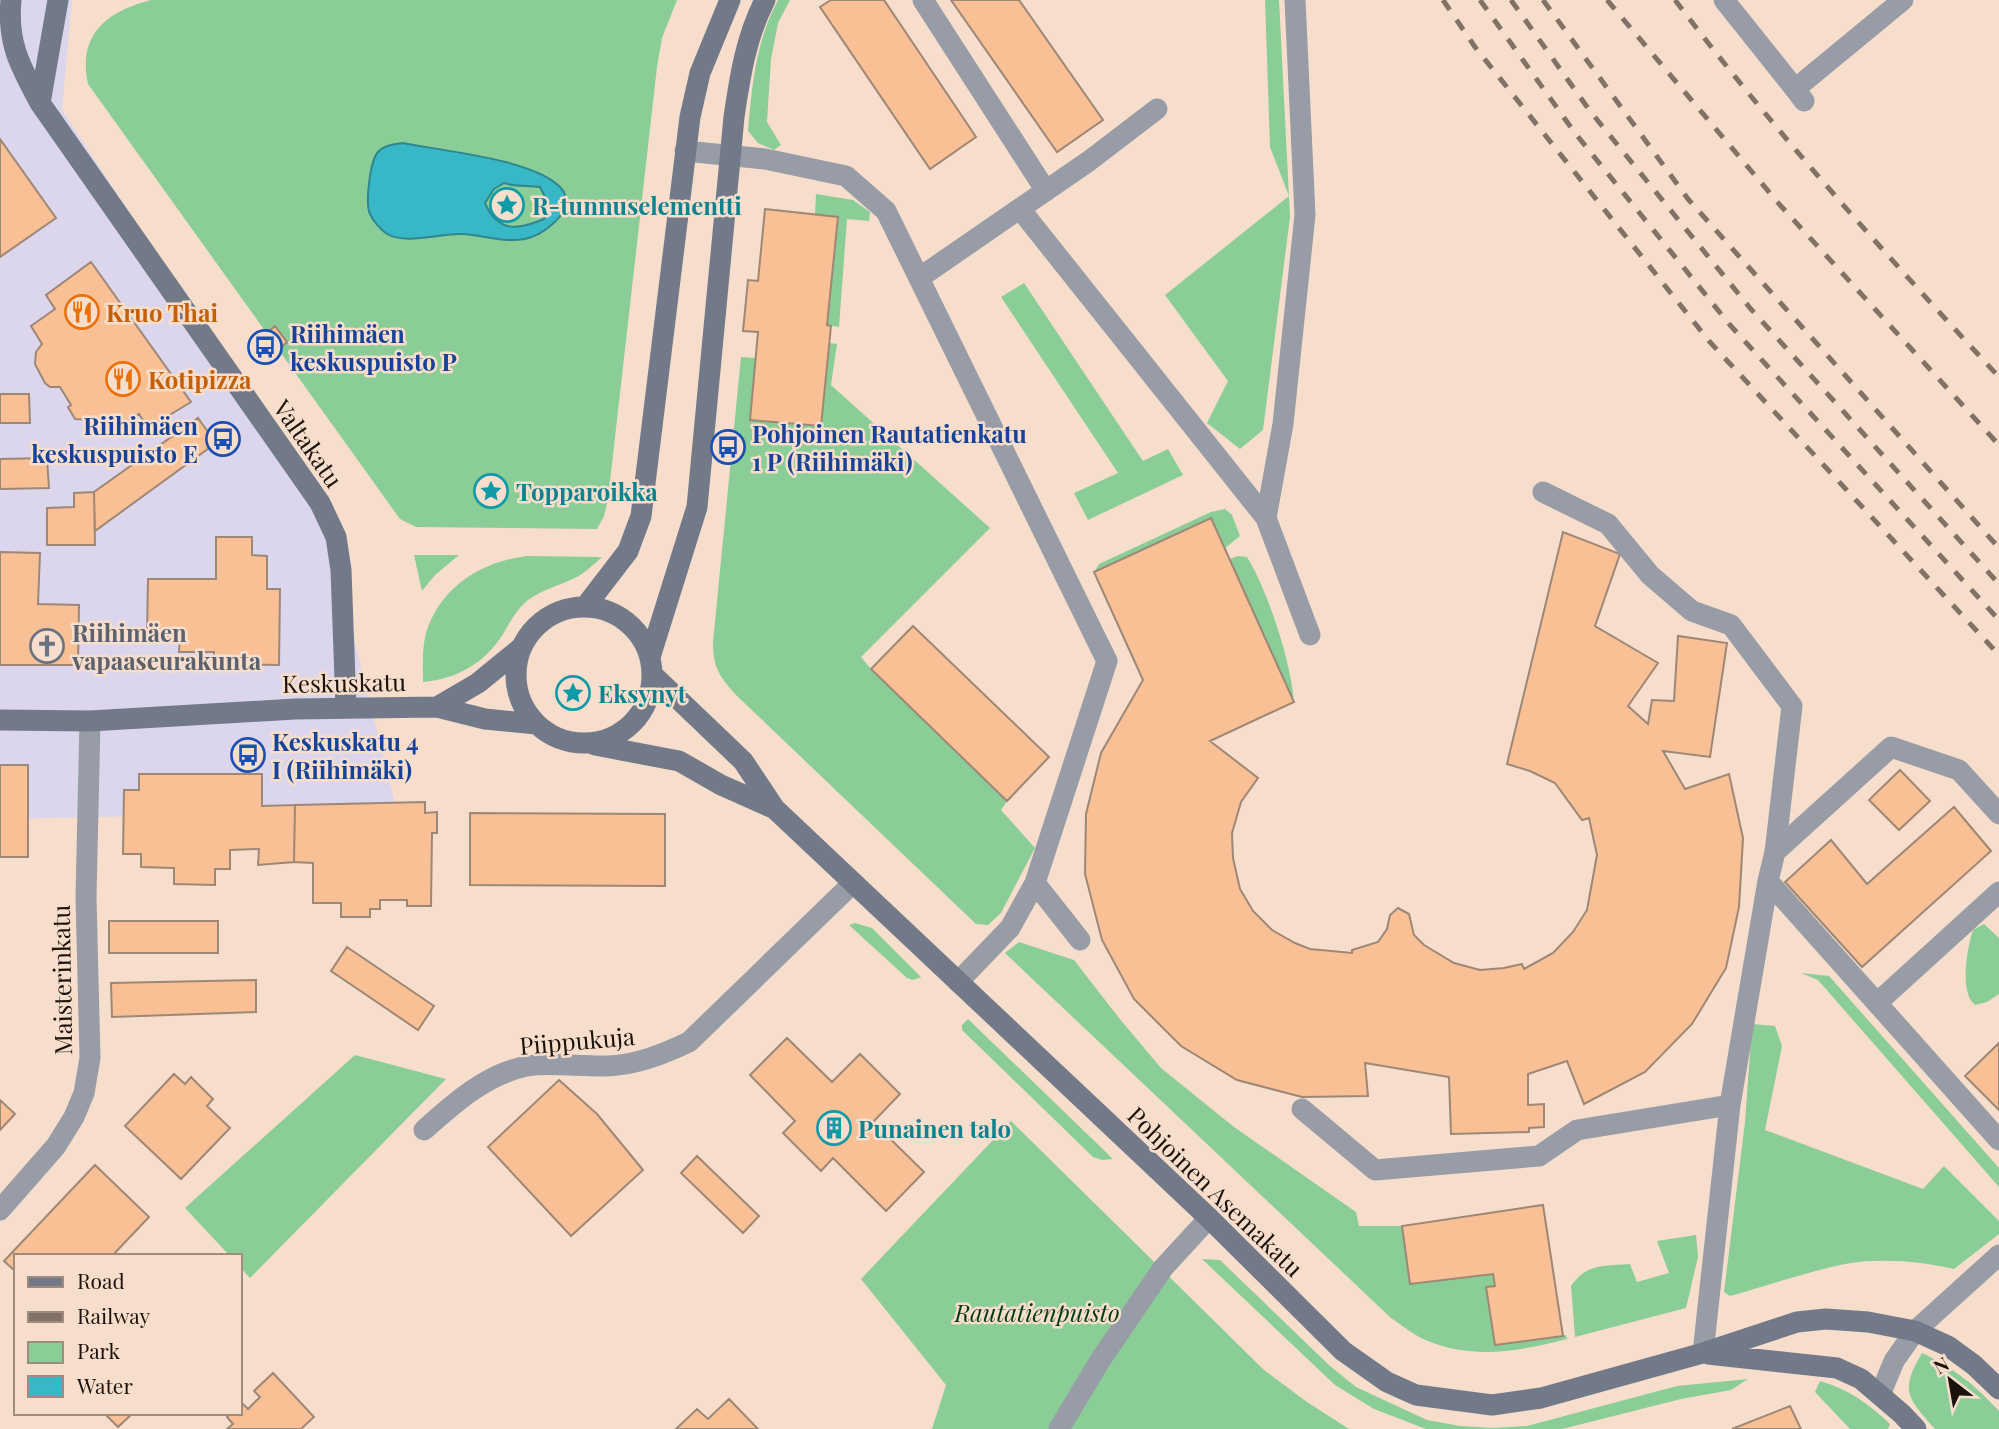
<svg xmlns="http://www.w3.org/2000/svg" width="1999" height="1429" viewBox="0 0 1999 1429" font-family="'Playfair Display',serif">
	<rect width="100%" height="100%" fill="#f7decc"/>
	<path fill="#dbd6ec" d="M0 0H72L62 110 320 503 397 811 0 819Z"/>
	<path fill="#8acd96" d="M151 0H677L662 38 657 67 608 499 604 516 597 529 416 527 400 519 88 84C77 35 107 11 151 0Z
		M778 0H790L778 23 771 59 767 122 781 145 774 150 758 143 748 131C752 85 756 41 778 0Z
		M1265 0H1279L1290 217 1263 430 1240 449 1207 423 1228 381 1165 295 1289 196 1270 147Z
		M816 194 853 200 870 212 869 221 847 219 839 327 827 325 838 218 815 215Z
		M1024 283 1143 461 1168 449 1183 475 1088 520 1074 493 1118 473 1001 297Z
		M829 343 837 344 831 385 990 528 861 657 871 669 1007 801 1001 810 1035 848 1001 913 988 925 976 924 736 695C719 676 713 667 713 642L741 357 756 358 750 420 821 426Z
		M1225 509 1232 515 1240 536 1225 548 1210 518 1094 572 1099 564 1211 512Z
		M414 555H459L435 575 422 591Z
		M527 556 602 557C594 564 586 572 577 577 561 585 543 589 528 600 517 609 510 622 503 634 485 663 457 679 423 682 423 666 422 648 426 633 440 587 482 561 527 556Z
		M1238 556 1247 557C1268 591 1291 662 1294 702L1230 559Z
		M855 923 872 928 921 977 913 980 907 978 849 925Z
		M1984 924 1999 938V994L1987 1002 1975 1005C1959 992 1967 948 1973 930Z
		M1019 942 1074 960 1119 1018 1161 1068 1234 1127 1356 1212 1359 1226H1402L1410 1284 1493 1274 1495 1286 1486 1288 1495 1345 1566 1335 1567 1339C1520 1351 1474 1360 1428 1341 1415 1336 1403 1326 1391 1318L1005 953Z
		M1801 973 1829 976 1999 1168V1187L1818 980Z
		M968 1019 1113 1159 1102 1160 1093 1157 962 1030V1025Z
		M1752 1024 1775 1026 1782 1046 1765 1130 1923 1189 1944 1166 1999 1221V1234L1954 1269C1925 1262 1882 1258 1851 1263 1811 1270 1770 1285 1730 1296L1724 1292 1745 1122Z
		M355 1055 446 1079 250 1278 240 1267V1256H230L185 1208Z
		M1011 1121 1264 1370 1307 1402 1349 1429H932L946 1385 861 1279Z
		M1696 1235 1698 1257 1686 1308 1575 1337 1571 1286C1587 1263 1604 1266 1630 1264L1637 1282 1669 1273 1657 1241Z
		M1202 1259 1220 1260 1330 1366 1356 1387 1427 1420 1460 1426 1493 1428 1527 1426 1677 1386 1748 1379 1731 1390 1681 1399 1562 1429H1426L1374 1409 1335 1385Z
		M1922 1353C1954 1368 1976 1386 1999 1411V1429H1935C1908 1398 1899 1392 1922 1353Z
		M1820 1381C1848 1389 1869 1404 1890 1424L1888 1429H1850L1815 1392Z"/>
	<path fill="#38b8c6" stroke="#2f868e" stroke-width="2" fill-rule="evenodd" d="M403 143C442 151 533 159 560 187 566 193 567 199 567 207 558 221 543 235 525 239 503 243 483 235 462 234 441 233 406 245 387 234 381 230 373 221 370 214 365 203 370 161 378 152 384 145 395 144 403 143ZM504 183C515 187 528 185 540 187L550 207 544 219C518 230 498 233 485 203L494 189Z"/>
	<path fill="#fac095" stroke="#9d8776" stroke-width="2" d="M831 0H884L976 137 930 169 820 7Z
		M951 0H1019L1103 120 1057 152Z
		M0 139 56 218 0 257Z
		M765 209 838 217 827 325 831 326 821 426 750 420 758 332 743 331 748 280 758 281Z
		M91 262 191 402 148 428 139 414 107 435 98 420 75 419 68 407 71 405 60 387H50L45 383 35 364 36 352 42 344 31 326 55 309 46 295Z
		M275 326 287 342 280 348 268 332Z
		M0 394H29L30 423H0Z
		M198 418 216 443 95 531 94 492Z
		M47 458 49 488 0 489V459Z
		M94 492 95 545H47V508L74 507V493Z
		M1211 518 1294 702 1210 741 1258 778 1241 802 1232 833 1233 858 1240 889 1253 911 1272 930 1295 943 1310 949 1352 953V950L1378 942 1387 929 1390 915 1398 908 1409 914 1414 935 1424 945 1454 963 1480 970 1504 968 1522 964 1524 969 1553 953 1573 932 1587 910 1597 855 1589 818 1582 820 1555 783 1530 771 1507 764 1563 532 1620 554 1595 626 1658 663 1628 706 1648 724 1652 700 1674 701 1678 636 1727 643 1710 757 1663 751 1685 789 1729 774 1743 838 1739 907 1726 968 1692 1024 1645 1072 1584 1104 1567 1061 1528 1074V1105L1544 1104V1127L1529 1128V1132L1451 1134 1449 1077 1365 1063 1368 1096 1302 1097 1237 1080 1181 1046 1134 999 1102 940 1085 874 1086 814 1101 753 1143 680 1094 572Z
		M216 537H252V555L267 556V589H280L279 665 214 664V652H179L180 637 147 636 148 579H216Z
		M0 552 40 553 38 604 79 605 78 665H0Z
		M913 626 1049 757 1007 801 871 669Z
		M0 765H28V857H0Z
		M1900 770 1930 801 1899 830 1869 800Z
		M139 774H262V806L295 805 294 862 258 865 259 849 230 850V869H215V885L174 884V868L141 867V854H123L124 790H139Z
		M425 802V813L437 812V833H432L431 906H407V900H380V909H370V917H341V903H313V863L294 862 295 805Z
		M1954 807 1991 851 1862 967 1785 882 1831 840 1867 884Z
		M470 813 665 814V886L470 885Z
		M109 921H218V953H109Z
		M347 947 434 1006 418 1030 331 971Z
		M256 980V1012L112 1017 111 983Z
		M787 1038 832 1082 860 1054 900 1094 873 1122 924 1172 886 1211 833 1158 821 1171 783 1133 795 1121 750 1075Z
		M1999 1043V1110L1965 1076Z
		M174 1074 185 1084 191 1077 213 1099 207 1106 230 1128 181 1179 125 1126Z
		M559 1080 597 1114 643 1170 571 1236 488 1147Z
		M0 1100 15 1114 0 1130Z
		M697 1156 759 1216 743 1233 681 1173Z
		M95 1165 149 1217 112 1256H16V1272L4 1261Z
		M1543 1205 1563 1336 1495 1345 1486 1287 1495 1286 1493 1274 1410 1284 1402 1226Z
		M273 1373 314 1417 301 1429H227L233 1424 227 1417 231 1413H240V1406L242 1403 248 1409 260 1397 254 1391Z
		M729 1399 758 1429H676L697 1409 708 1419Z
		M1790 1406 1801 1429H1732Z
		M104 1413H133L118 1427Z"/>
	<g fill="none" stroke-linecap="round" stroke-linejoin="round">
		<path stroke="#979ca6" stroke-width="21" d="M923 0 1046 191
			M1724 0 1795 89
			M1804 101 1795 89 1903 0
			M685 151 765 159 846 176 886 211 1107 661 1035 883 1010 928 958 982
			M1020 209 1266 518 1310 635
			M919 278 1089 161 1157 109
			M1543 492 1608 524 1650 575 1692 611 1731 625 1792 706 1775 852 1768 881 1730 1105 1703 1353
			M1266 518 1283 424 1305 215 1295 0
			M1775 852 1891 747 1959 770 1999 814
			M1768 881 1999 1140
			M1035 883 1080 940
			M1877 1003 1999 892
			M1302 1109 1375 1170 1539 1156 1577 1130 1730 1105
			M1880 1395 1894 1361 1915 1331 1999 1255"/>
		<path stroke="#979ca6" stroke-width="21" d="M424 1130C453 1104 486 1074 527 1066 550 1062 583 1067 607 1066 637 1065 663 1054 689 1042L853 883
			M0 1210 56 1146 74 1117 84 1093 90 1058 86 897 90 721
			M1059 1429 1101 1359 1163 1268 1209 1218"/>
		<path stroke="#727a89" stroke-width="21" d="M11 0C7 43 20 66 40 103L320 503 336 537 341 570 346 707
			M40 103 58 0
			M585 607 628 551 641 516 690 117 700 73 730 0
			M516 675a68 68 0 1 1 136 0a68 68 0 1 1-136 0Z
			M650 657 697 507 734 117C740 76 746 37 765 0
			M653 675 743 761 775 809 1209 1218 1343 1351 1387 1382 1416 1395 1492 1405 1541 1398 1703 1353 1797 1322 1826 1319 1868 1322 1915 1331 1948 1346 1974 1365 1999 1389
			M437 707 478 683 522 647
			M0 720 90 721 295 709 437 707 485 719 536 724
			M595 745 679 761 721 785 775 809
			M1708 1354 1837 1368 1861 1379 1902 1414 1916 1429"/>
		<path stroke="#827266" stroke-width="5" stroke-dasharray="12 12" stroke-linecap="butt" d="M1443 0 1475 47 1709 341 1999 655
			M1480 0 1575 133 1730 325 1999 620
			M1511 0 1590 111 1750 308 1999 584
			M1543 0 1688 199 1999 548
			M1607 0 1780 205 1999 445
			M1675 0C1775 132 1887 256 1999 377"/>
	</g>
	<defs>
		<g id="sight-ring" transform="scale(1.75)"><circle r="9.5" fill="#f7decc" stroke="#0f9aa8" stroke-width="1.5"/><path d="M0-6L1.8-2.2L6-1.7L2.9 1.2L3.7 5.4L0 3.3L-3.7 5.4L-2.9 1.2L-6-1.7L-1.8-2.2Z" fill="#0f9aa8"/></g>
		<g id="restaurant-ring" transform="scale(1.75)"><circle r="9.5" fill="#f7decc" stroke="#e8710a" stroke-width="1.5"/><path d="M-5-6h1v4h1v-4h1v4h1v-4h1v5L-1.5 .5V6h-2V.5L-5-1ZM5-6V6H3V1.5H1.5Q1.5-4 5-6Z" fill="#e8710a"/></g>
		<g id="bus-ring" transform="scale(1.75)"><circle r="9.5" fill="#f7decc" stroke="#1a4fb4" stroke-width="1.5"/><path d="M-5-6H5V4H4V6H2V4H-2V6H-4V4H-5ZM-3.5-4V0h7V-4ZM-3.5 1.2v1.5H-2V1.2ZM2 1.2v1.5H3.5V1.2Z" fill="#1a4fb4"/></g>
		<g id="church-ring" transform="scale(1.75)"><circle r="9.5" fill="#f7decc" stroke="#6b7280" stroke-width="1.5"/><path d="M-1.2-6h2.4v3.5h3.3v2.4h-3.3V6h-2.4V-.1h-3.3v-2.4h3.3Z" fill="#6b7280"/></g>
		<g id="building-ring" transform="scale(1.75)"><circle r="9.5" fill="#f7decc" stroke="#0f9aa8" stroke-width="1.5"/><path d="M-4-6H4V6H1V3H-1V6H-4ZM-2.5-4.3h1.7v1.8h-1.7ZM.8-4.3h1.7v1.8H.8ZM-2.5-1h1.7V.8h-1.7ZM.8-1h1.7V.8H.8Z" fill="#0f9aa8"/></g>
	</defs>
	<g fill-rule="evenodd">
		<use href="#sight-ring" x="507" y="205"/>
		<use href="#restaurant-ring" x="82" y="312"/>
		<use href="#bus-ring" x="265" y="347"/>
		<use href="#restaurant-ring" x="123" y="379"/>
		<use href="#bus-ring" x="223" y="439"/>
		<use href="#bus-ring" x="728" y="447"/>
		<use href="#sight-ring" x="491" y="491"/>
		<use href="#church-ring" x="47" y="646"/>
		<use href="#sight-ring" x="573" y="693"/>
		<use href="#bus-ring" x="248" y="755"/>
		<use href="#building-ring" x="834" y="1128"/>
	</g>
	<g text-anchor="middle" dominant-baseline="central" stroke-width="5" stroke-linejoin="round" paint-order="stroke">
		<g font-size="24" font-weight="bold" fill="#0d838f" stroke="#f7decc" text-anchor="start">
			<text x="532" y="205">R-tunnuselementti</text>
			<text x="516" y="491">Topparoikka</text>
			<text x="598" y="693">Eksynyt</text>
			<text x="858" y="1128">Punainen talo</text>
		</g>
		<g font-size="24" font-weight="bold" fill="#c56008" stroke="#f7decc" text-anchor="start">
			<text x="106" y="312">Kruo Thai</text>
			<text x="148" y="379">Kotipizza</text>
		</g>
		<g font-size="24" font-weight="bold" fill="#164399" stroke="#f7decc" text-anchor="start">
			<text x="290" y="333">Riihimäen<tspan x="290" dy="28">keskuspuisto P</tspan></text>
			<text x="198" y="425" text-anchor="end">Riihimäen<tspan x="198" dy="28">keskuspuisto E</tspan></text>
			<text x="752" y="433">Pohjoinen Rautatienkatu<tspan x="752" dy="28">1 P (Riihimäki)</tspan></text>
			<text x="272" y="741">Keskuskatu 4<tspan x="272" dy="28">I (Riihimäki)</tspan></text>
		</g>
		<g font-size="24" fill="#1b120c" stroke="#f7decc">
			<text transform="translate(309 443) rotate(55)">Valtakatu</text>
			<text transform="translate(344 682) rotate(-1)">Keskuskatu</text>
			<text transform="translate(61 980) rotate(-91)">Maisterinkatu</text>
			<text transform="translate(577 1040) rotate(-5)">Piippukuja</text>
			<text transform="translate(1216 1191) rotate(44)">Pohjoinen Asemakatu</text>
		</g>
		<g font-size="24" font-weight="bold" fill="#5b616d" stroke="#f7decc" text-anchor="start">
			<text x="72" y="632">Riihimäen<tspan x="72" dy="28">vapaaseurakunta</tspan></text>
		</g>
		<g font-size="24" font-style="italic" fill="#033b16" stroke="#f7decc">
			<text x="1037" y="1312">Rautatienpuisto</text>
		</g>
	</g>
	<rect x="14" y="1254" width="228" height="161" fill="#f7decc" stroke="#9f8c7f" stroke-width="2"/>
	<rect x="28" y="1277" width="35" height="10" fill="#727a89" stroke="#9f8c7f" stroke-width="2"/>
	<text x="77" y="1289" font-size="21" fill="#1b120c">Road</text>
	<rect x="28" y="1312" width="35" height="10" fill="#827266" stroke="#9f8c7f" stroke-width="2"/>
	<text x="77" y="1324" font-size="21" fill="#1b120c">Railway</text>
	<rect x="28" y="1342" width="35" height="21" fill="#8acd96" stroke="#9f8c7f" stroke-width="2"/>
	<text x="77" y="1359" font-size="21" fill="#1b120c">Park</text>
	<rect x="28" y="1376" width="35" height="21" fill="#38b8c6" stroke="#9f8c7f" stroke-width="2"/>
	<text x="77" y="1394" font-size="21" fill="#1b120c">Water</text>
	<g transform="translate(1950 1380) rotate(329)" stroke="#f7decc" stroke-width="5" paint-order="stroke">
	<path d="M0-5L12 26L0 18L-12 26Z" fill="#1b120c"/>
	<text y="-10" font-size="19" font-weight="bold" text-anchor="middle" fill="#1b120c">N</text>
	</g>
</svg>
